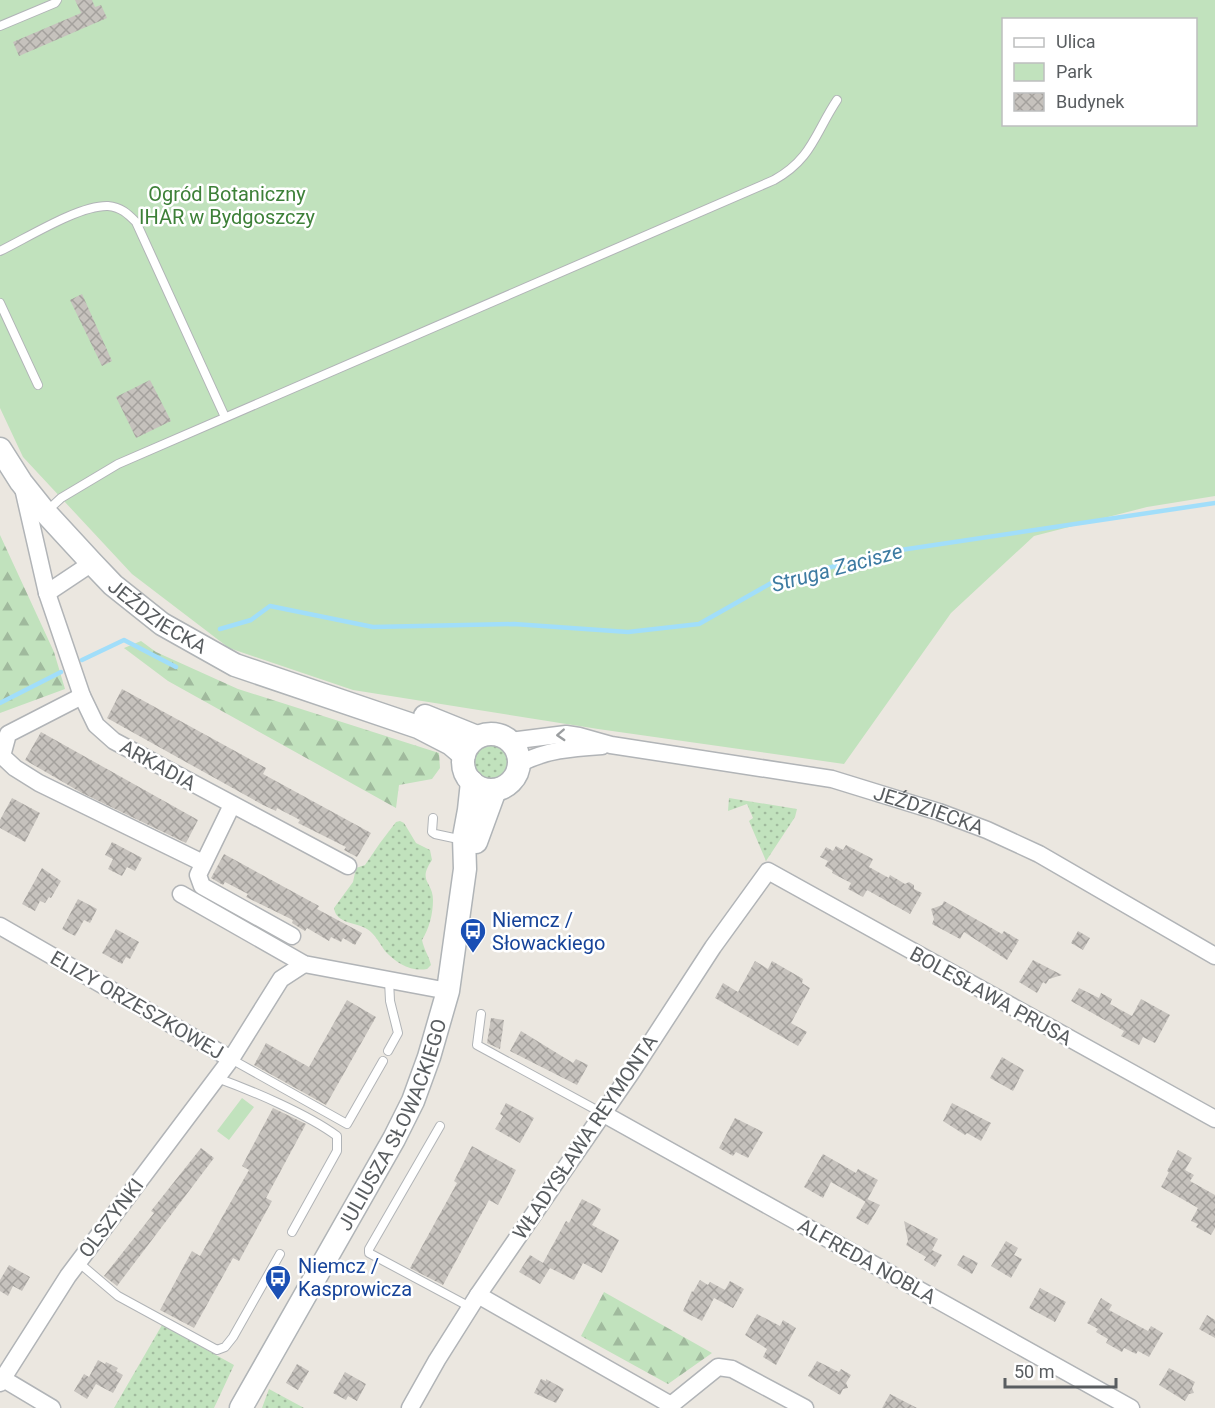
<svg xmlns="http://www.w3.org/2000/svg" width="1215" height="1408" viewBox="0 0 1215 1408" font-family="Roboto,sans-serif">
	<defs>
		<pattern id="grass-dots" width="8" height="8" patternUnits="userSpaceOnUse" patternTransform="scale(1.5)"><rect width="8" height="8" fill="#c1e2bd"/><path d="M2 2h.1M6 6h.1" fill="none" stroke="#a0ba9d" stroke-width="1.8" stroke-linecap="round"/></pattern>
		<pattern id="forest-firs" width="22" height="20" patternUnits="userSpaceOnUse" patternTransform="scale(1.5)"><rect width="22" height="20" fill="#c1e2bd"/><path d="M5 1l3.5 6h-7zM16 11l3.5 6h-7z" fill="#a0ba9d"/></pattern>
		<pattern id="building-cross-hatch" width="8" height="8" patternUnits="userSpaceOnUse" patternTransform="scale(1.5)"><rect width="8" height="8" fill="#c6c2bd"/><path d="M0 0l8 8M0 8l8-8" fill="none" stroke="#a4a19d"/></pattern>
	</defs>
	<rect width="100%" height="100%" fill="#ebe7e0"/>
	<path fill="url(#grass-dots)" d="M473 762a18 18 0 1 1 36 0a18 18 0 1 1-36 0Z
		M729 798 797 809 795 817 766 861 749 821 753 818 747 804 728 811Z
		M400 821 404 823 416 843 430 850 432 860C417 882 433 881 433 900 433 914 429 929 422 940 424 950 429 956 431 965L427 969C411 972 396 963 385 951 380 944 375 934 367 929 356 922 336 924 334 908L353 882 356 868 365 865 380 843 396 822Z
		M162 1325 234 1365 214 1408H114Z
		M269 1389 304 1408H262Z"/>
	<path fill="url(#forest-firs)" d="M0 535 54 652 65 689 0 713Z
		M141 641 156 652 238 689 439 753 440 768 432 779 399 785 396 808 168 681 124 648Z
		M604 1292 712 1353 668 1384 581 1336Z"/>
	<path fill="#c1e2bd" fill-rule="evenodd" d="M0 0H1215V496L1147 507 1034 536 951 613 844 764 598 729 353 690 229 648 132 574 23 457 0 408ZM1004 20H1196V124H1004Z
		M242 1098 254 1107 229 1140 217 1131Z"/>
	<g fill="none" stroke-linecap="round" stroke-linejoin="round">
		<path stroke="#a1defa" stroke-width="4.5" d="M220 629 251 620 270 606 373 627 514 624 628 632 699 624 773 582 894 551 1215 503
			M82 660 124 640 176 667
			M0 703 61 672"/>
	</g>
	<path fill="url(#building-cross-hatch)" d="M75 0H92L95 7 101 5 107 18 19 56 13 42 81 13Z
		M82 294 112 361 102 366 70 300Z
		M150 380 171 421 136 438 116 397Z
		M122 689 266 768 263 774 371 833 357 857 344 850 346 847 298 823 300 820 277 808 276 811 263 805 107 718Z
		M41 732 198 820 186 843 82 793 25 760Z
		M12 798 40 813 25 842 0 828V820Z
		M112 842 142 858 135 871 127 867 122 876 108 869 113 859 105 855Z
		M846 845 873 859 869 867 889 878 890 875 905 884 909 882 914 885V889L922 893 910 914 867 890 863 897 848 889 851 883 832 873 833 871 825 866 828 861 820 857 826 847 833 851 836 846 843 850Z
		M224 854 319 906 317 909 362 933 355 945 343 938 341 942 331 937 329 941 307 928 305 931 292 923 293 920 246 897 248 894 225 882 223 885 211 878Z
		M42 868 61 881 51 898 49 897 45 903 40 901 35 911 22 904Z
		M78 899 97 909 90 923 84 920 75 936 62 929Z
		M944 901 1002 934 1004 931 1019 940 1007 960 964 932 960 939 932 924 934 919 931 909 942 905Z
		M116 929 139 942 130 959 126 957 122 964 102 953Z
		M1078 931 1090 938 1083 950 1071 943Z
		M1033 960 1062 975 1049 979 1046 984 1043 982 1037 993 1019 982Z
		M755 961 768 969 772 961 803 979 802 983 810 988 791 1023 807 1032 798 1046 715 998 723 983 738 992Z
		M1079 988 1099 998 1101 993 1112 999 1110 1004 1132 1016 1141 999 1170 1015 1155 1043 1143 1037 1139 1045 1121 1036 1124 1031 1071 1001Z
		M347 1000 376 1017 326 1105 254 1065 266 1043 309 1067Z
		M491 1018 504 1020 500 1049 487 1043Z
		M521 1031 573 1063 576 1059 588 1065 577 1085 510 1051Z
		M1002 1057 1024 1070 1013 1091 990 1078Z
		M506 1103 534 1118 520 1143 495 1129 503 1116 500 1114Z
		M952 1103 991 1123 981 1141 967 1133 965 1135 943 1121Z
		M273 1108 306 1124 266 1198 272 1201 239 1261 233 1258 194 1328 160 1310 192 1251 200 1256 249 1170 242 1166Z
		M735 1118 763 1132 748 1158 736 1152 733 1156 719 1148Z
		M472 1146 516 1170 498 1205 489 1200 443 1285 410 1268 457 1183 454 1181Z
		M201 1148 214 1158 117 1286 104 1276 154 1213 151 1211Z
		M1178 1150 1192 1158 1185 1170 1194 1175 1190 1181 1215 1195V1228L1211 1235 1196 1227 1198 1224 1191 1221 1198 1208 1161 1187 1169 1172 1167 1171Z
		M823 1154 856 1173 858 1169 878 1180 866 1202 831 1182 823 1198 804 1187Z
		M582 1199 601 1209 592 1225 619 1240 602 1273 583 1263 574 1280 550 1268 540 1284 519 1272 530 1255 543 1263 566 1221 569 1223Z
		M867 1199 880 1205 868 1225 856 1218Z
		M904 1221 938 1239 932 1250 942 1255 935 1267 924 1260 926 1257 906 1245 908 1241Z
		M1006 1241 1018 1248 1014 1255 1022 1259 1011 1278 991 1266Z
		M963 1255 978 1263 972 1274 957 1265Z
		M9 1265 30 1277 22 1291 13 1286 8 1296 0 1291V1280Z
		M700 1280 708 1285 710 1282 725 1290 730 1281 744 1289 733 1308 714 1298 702 1321 683 1311 692 1291 693 1292Z
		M1040 1288 1066 1302 1055 1322 1029 1308Z
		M1101 1298 1112 1305 1109 1310 1148 1331 1151 1326 1163 1333 1149 1357 1138 1351 1136 1354 1124 1348 1122 1352 1106 1343 1108 1339 1096 1332 1098 1329 1087 1323Z
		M757 1314 780 1326 783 1320 796 1328 776 1365 763 1357 767 1349 745 1335Z
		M1207 1315 1215 1320V1338L1199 1329Z
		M98 1360 105 1364 106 1362 118 1368 116 1371 123 1375 113 1393 96 1384 87 1399 74 1391 84 1374 89 1377Z
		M817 1361 839 1372 841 1369 851 1375 846 1383 848 1388 843 1389 840 1395 808 1376Z
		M297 1364 309 1371 298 1390 286 1383Z
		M1169 1368 1195 1382 1192 1388 1194 1393 1189 1394 1185 1401 1159 1385Z
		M345 1372 366 1384 357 1401 348 1396 346 1400 333 1393Z
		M541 1379 546 1381V1379L564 1389 556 1403 534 1393Z
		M890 1394 917 1408H882Z"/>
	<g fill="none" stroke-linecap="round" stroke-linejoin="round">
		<g stroke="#b1b4b7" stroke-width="10">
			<path id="lane" d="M0 26 55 3 57 0
				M0 251C27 238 79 205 108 206 121 207 128 214 136 222L225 417
				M0 303 38 385
				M46 512 61 498 118 464 774 180C812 159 815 133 837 100
				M433 818 432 832 435 834 463 840
				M481 1014 477 1045 602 1113
				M388 1051 398 1033 390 1001 389 980
				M231 1059 347 1124 383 1061
				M217 1078C253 1091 307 1114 337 1136V1151L292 1232
				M440 1126 369 1249V1253L470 1307
				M78 1262 118 1296 217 1350 225 1347 233 1337 280 1254"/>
		</g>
		<g stroke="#b1b4b7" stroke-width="19">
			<g id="street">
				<path d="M23 488 47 593 82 696 96 725 114 741 348 866"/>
				<path d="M47 593 92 563"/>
				<path d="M82 696 8 734 2 756 15 768 39 783 203 863"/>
				<path id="s1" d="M510 741 566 734 579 736 611 745 832 779 939 812 987 830 1039 854 1215 956"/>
				<path d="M519 764C545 750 572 748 602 746"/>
				<path d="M232 805 198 875 202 886 292 936"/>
				<path d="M181 894 304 964 448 991"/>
				<path d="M0 926 231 1059 281 979 304 964"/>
				<path d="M602 1113 1131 1408"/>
				<path d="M478 1295 671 1405 718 1367 732 1369 805 1408"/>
				<path d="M0 1377 52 1408"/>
				<path d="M0 1383 68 1276 231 1059"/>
				<path d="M410 1408 437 1360 478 1295 633 1070 713 947 768 871 1215 1119"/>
			</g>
		</g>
		<g stroke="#b0b4b7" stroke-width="25">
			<g id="secondary">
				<path id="s2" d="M0 449 21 482 45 512 92 563 113 585 162 624 235 665 418 727 451 744 464 755"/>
				<path d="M425 716 477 737"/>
				<circle cx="491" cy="762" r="28"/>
				<path d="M476 842 495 790"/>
				<path id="s3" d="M241 1408 394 1139 413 1101 429 1057 448 991 465 869 464 837 469 810 472 782"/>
			</g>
		</g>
		<use href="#lane" stroke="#fff" stroke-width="8"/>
		<use href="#street" stroke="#fff" stroke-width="16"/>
		<use href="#secondary" stroke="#fff" stroke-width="22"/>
	</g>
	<defs><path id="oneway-chevron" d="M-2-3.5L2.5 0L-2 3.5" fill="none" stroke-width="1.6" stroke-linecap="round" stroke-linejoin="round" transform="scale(1.5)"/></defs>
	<use stroke="#9b9ea0" href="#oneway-chevron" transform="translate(561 735) rotate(177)"/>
	<defs>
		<g id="bus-pin" transform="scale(1.35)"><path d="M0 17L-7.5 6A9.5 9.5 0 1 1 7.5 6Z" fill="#1a4fb4" stroke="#fff"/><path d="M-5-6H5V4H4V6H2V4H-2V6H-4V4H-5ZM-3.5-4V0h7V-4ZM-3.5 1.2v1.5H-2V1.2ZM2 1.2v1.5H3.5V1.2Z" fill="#fff"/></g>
	</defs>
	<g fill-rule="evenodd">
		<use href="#bus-pin" x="473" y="931"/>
		<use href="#bus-pin" x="278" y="1278"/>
	</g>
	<g text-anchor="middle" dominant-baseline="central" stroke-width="5" stroke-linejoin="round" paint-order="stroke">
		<g font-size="20" fill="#3d8038" stroke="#fff">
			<text x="227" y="194">Ogród Botaniczny<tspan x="227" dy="23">IHAR w Bydgoszczy</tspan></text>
		</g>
		<g font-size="20" fill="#595d60" stroke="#fff">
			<text stroke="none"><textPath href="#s2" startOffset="232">JEŹDZIECKA</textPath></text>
			<text transform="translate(158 765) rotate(29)">ARKADIA</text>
			<text stroke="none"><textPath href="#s1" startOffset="428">JEŹDZIECKA</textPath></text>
			<text transform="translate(991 996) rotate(29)">BOLESŁAWA PRUSA</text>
			<text transform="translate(137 1005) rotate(30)">ELIZY ORZESZKOWEJ</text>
			<text stroke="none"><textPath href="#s3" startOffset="322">JULIUSZA SŁOWACKIEGO</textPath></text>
			<text transform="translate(585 1137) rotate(-56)">WŁADYSŁAWA REYMONTA</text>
			<text transform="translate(111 1218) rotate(-53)">OLSZYNKI</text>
			<text transform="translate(867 1261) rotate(29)">ALFREDA NOBLA</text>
		</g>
		<g font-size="20" fill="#164399" stroke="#fff" text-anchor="start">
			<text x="492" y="920">Niemcz /<tspan x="492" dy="23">Słowackiego</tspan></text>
			<text x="298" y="1266">Niemcz /<tspan x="298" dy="23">Kasprowicza</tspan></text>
		</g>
		<g font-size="21" font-style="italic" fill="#3d7ba2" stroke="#fff">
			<text transform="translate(837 568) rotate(-15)">Struga Zacisze</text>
		</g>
	</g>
	<rect x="1002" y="18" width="195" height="108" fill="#ffffff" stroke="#bdbebf" stroke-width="1.5"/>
	<rect x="1014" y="38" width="30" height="9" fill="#ffffff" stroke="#bdbebf" stroke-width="1.5"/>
	<text x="1056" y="48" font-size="18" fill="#595d60">Ulica</text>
	<rect x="1014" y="63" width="30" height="18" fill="#c1e2bd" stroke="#bdbebf" stroke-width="1.5"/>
	<text x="1056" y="78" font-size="18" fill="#595d60">Park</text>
	<rect x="1014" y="93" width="30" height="18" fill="url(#building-cross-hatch)" stroke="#bdbebf" stroke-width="1.5"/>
	<text x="1056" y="108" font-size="18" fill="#595d60">Budynek</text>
	<path d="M1005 1378v9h111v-9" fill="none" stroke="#595d60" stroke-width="3"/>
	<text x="1014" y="1378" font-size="18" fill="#595d60" stroke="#ffffff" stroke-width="4.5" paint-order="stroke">50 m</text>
</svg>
